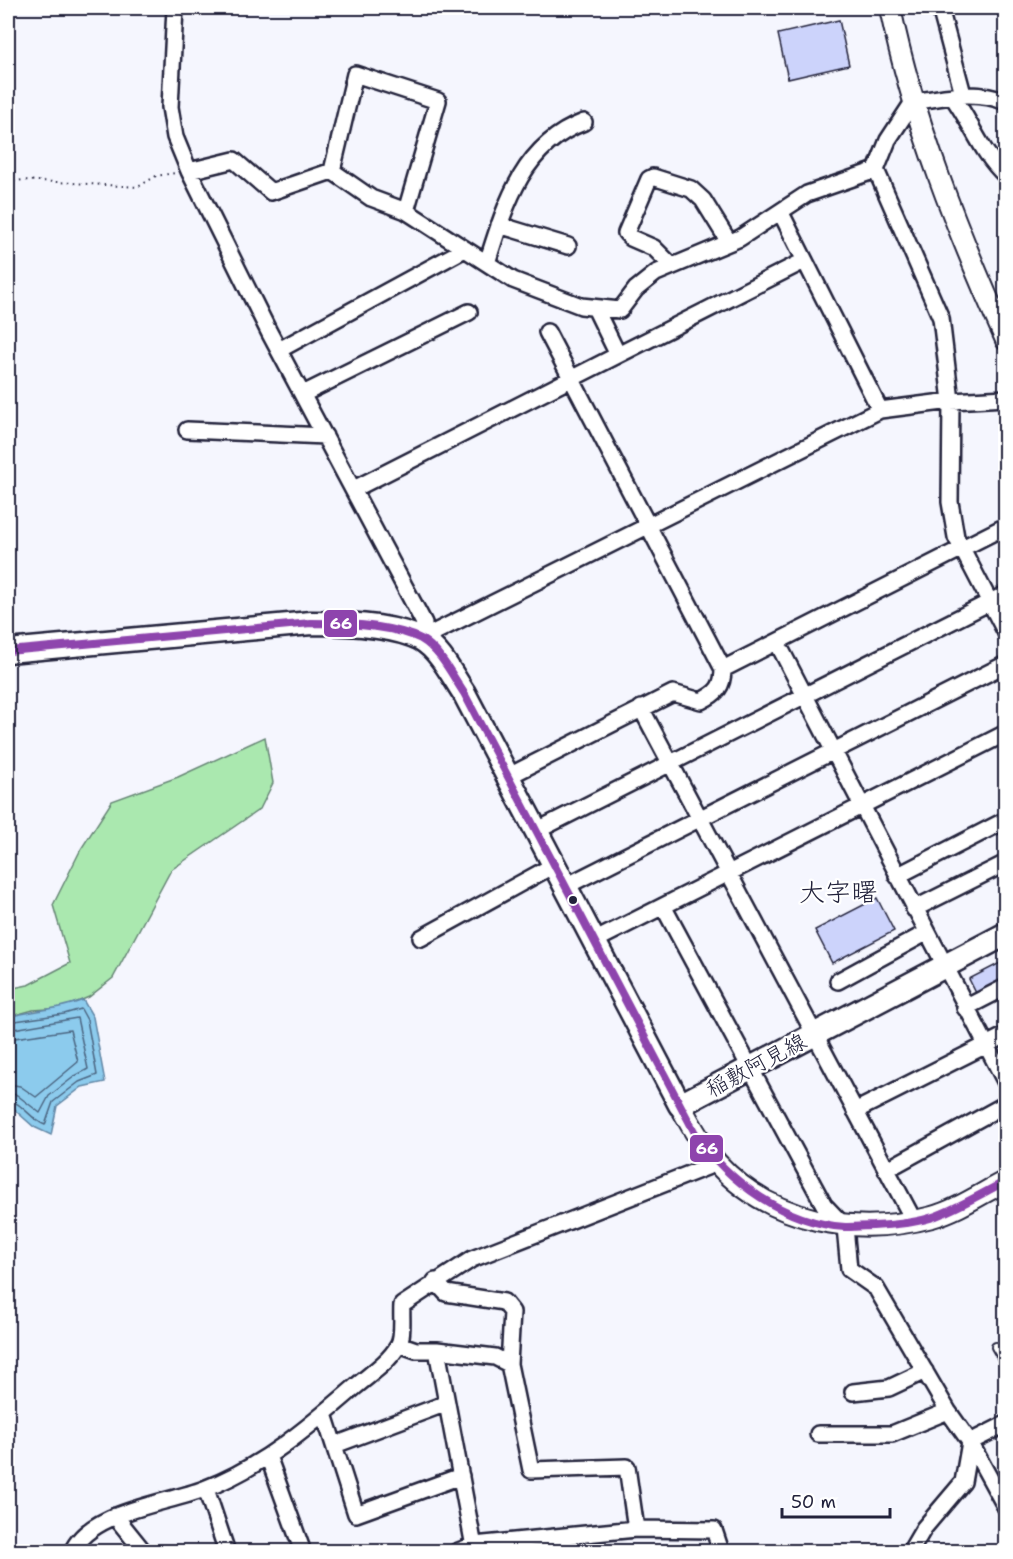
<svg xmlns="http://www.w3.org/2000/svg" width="1013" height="1559" viewBox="0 0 1013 1559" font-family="'Shantell Sans','Klee One',sans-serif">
	<rect width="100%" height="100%" fill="#f5f6fe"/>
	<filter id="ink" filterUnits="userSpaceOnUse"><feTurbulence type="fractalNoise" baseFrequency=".0167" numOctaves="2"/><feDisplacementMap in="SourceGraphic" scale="12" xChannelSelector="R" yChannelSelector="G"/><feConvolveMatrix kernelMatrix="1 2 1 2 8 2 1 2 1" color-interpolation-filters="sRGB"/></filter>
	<g filter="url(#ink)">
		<path fill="#aae8af" stroke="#668575" stroke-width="1.5" d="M265 737 273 783 260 809 171 870 113 978 89 997 63 1008 33 1010 8 1017V989L28 985 70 963 53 905 81 849 112 801 178 777Z"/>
		<path fill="#8ccbed" stroke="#6287a6" stroke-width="1.5" d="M83 1000 93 1017 105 1082 82 1087 57 1106 51 1135 34 1127 8 1104V1017C33 1010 59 1010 83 1000Z"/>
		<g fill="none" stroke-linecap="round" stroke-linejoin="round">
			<path stroke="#4c6682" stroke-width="1.5" d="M8 1022 64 1014 81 1009 87 1020 97 1075 79 1082 53 1102 45 1125C31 1120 22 1102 8 1100
				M8 1030 77 1018 88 1069 75 1076 49 1096 40 1113 17 1095 8 1093
				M8 1039 70 1030 78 1062 36 1097 20 1086 8 1084"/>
		</g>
		<path fill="#ccd3fb" stroke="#22223b" stroke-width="1.5" d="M839 20 849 65 788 79 778 34Z
			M877 898 894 931 832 963 815 930Z
			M1006 960V981L977 995 969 979Z"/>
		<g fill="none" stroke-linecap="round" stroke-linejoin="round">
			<g stroke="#22223b" stroke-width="12">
				<path id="service" d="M996 1347 1006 1364"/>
			</g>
			<g stroke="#22223b" stroke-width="20">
				<path id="minor" d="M175 8 170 107 175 137 189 171 269 332 424 623 421 639
					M940 8 963 94
					M952 96C972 123 981 153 1006 176
					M1006 102C975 89 945 97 913 102L888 140 876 170 941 318 951 401 950 502 956 537 1006 633
					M189 171 234 160 271 192 332 171 371 198 406 211 513 280 581 306 620 310 636 289 656 273 740 238 807 194 876 170
					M332 171 355 74 438 101 406 211
					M781 213 880 410
					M499 225 568 246
					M487 263C505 206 522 145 584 122
					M672 266 654 248 631 238 626 233 649 179 653 177 691 189 703 200 729 242
					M279 350 465 249
					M618 355 804 261
					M303 394 469 312
					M187 430 325 436
					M354 489 618 355 595 308
					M421 639 880 410 951 401 1006 398
					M777 642 1006 1083
					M723 669 1006 526
					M641 708 914 1221
					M507 777 673 693 701 701C717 693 723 687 723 669L547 332
					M536 831 1006 594
					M897 876 1006 820
					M566 886 1006 664
					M663 906 824 1205 845 1227 849 1269 876 1288 948 1411 970 1442 1006 1508
					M914 909 1006 863
					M421 938 554 865
					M594 941 1006 733
					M838 981 926 933
					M965 1008 1006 987
					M855 1111 1006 1035
					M886 1170 1006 1104
					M435 1281 446 1293 504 1302 512 1312 509 1364 531 1470 627 1467 636 1529
					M399 1344 416 1350H437L475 1552
					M437 1350 495 1357 509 1364
					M853 1392 889 1388 925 1371
					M324 1414 356 1514 461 1476
					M818 1434H892L948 1411
					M970 1442 1006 1424
					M335 1445 447 1403
					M268 1456 303 1552
					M206 1489 227 1552
					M115 1516 144 1552
					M72 1552C89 1511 166 1504 204 1489 261 1468 310 1426 355 1387 370 1374 388 1363 398 1346 404 1337 401 1316 402 1305L472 1259 717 1163
					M456 1552 474 1545 636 1529 714 1530 719 1545 718 1552
					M910 1552 924 1528 963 1482 970 1442"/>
			</g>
			<g stroke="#22223b" stroke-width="24">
				<path id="tertiary" d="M890 8C914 123 958 233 1006 340
					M680 1105C691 1126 702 1146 717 1163 771 1223 857 1237 932 1217 958 1210 982 1193 1006 1181"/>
			</g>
			<g stroke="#22223b" stroke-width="27">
				<path id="secondary" d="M8 651 311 623C342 623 393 625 421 639 440 650 452 675 464 693L680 1105 1006 934"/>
			</g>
			<path stroke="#22223b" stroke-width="2" stroke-dasharray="1.5 4.5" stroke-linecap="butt" d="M8 182 23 180 138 187 156 176 175 173"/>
			<use href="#service" stroke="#fff" stroke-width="8"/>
			<use href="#minor" stroke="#fff" stroke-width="15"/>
			<use href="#tertiary" stroke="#fff" stroke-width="20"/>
			<use href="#secondary" stroke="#fff" stroke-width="22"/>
			<g stroke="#fff" stroke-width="12">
				<path id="bus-1" d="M8 651 311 623C342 623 393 625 421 639 440 650 452 675 464 693L695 1133C728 1182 785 1223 845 1227 854 1227 864 1226 873 1226 893 1225 917 1223 936 1216 960 1207 983 1193 1006 1181"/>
			</g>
			<use href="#bus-1" stroke="#8e44ad" stroke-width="8"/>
		</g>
	</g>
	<circle fill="#22223b" stroke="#fff" stroke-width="2" cx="573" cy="900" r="5"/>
	<g text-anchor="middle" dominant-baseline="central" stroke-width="4.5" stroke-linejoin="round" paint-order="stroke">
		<g font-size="22" fill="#22223b" stroke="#fff">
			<text transform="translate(756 1065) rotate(-28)">稲敷阿見線</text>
		</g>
		<g font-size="26" fill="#22223b" stroke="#fff">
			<text x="838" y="891">大字曙</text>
		</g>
	</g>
	<g stroke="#fff" stroke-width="2">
		<rect x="323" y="609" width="35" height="29" rx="6" fill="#8e44ad"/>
		<rect x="689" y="1134" width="35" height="29" rx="6" fill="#8e44ad"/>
	</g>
	<g font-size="16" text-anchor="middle" font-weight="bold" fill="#fff">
		<text x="341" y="629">66</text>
		<text x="707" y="1154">66</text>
	</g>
	<rect width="1013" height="1559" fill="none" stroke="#fff" stroke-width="30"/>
	<rect x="15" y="15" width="983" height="1529" fill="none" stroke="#22223b" stroke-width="2" filter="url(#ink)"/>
	<path d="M782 1508v9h108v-9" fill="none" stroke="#22223b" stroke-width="3"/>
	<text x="791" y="1508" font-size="18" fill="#22223b" stroke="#ffffff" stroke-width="4.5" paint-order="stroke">50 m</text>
</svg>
